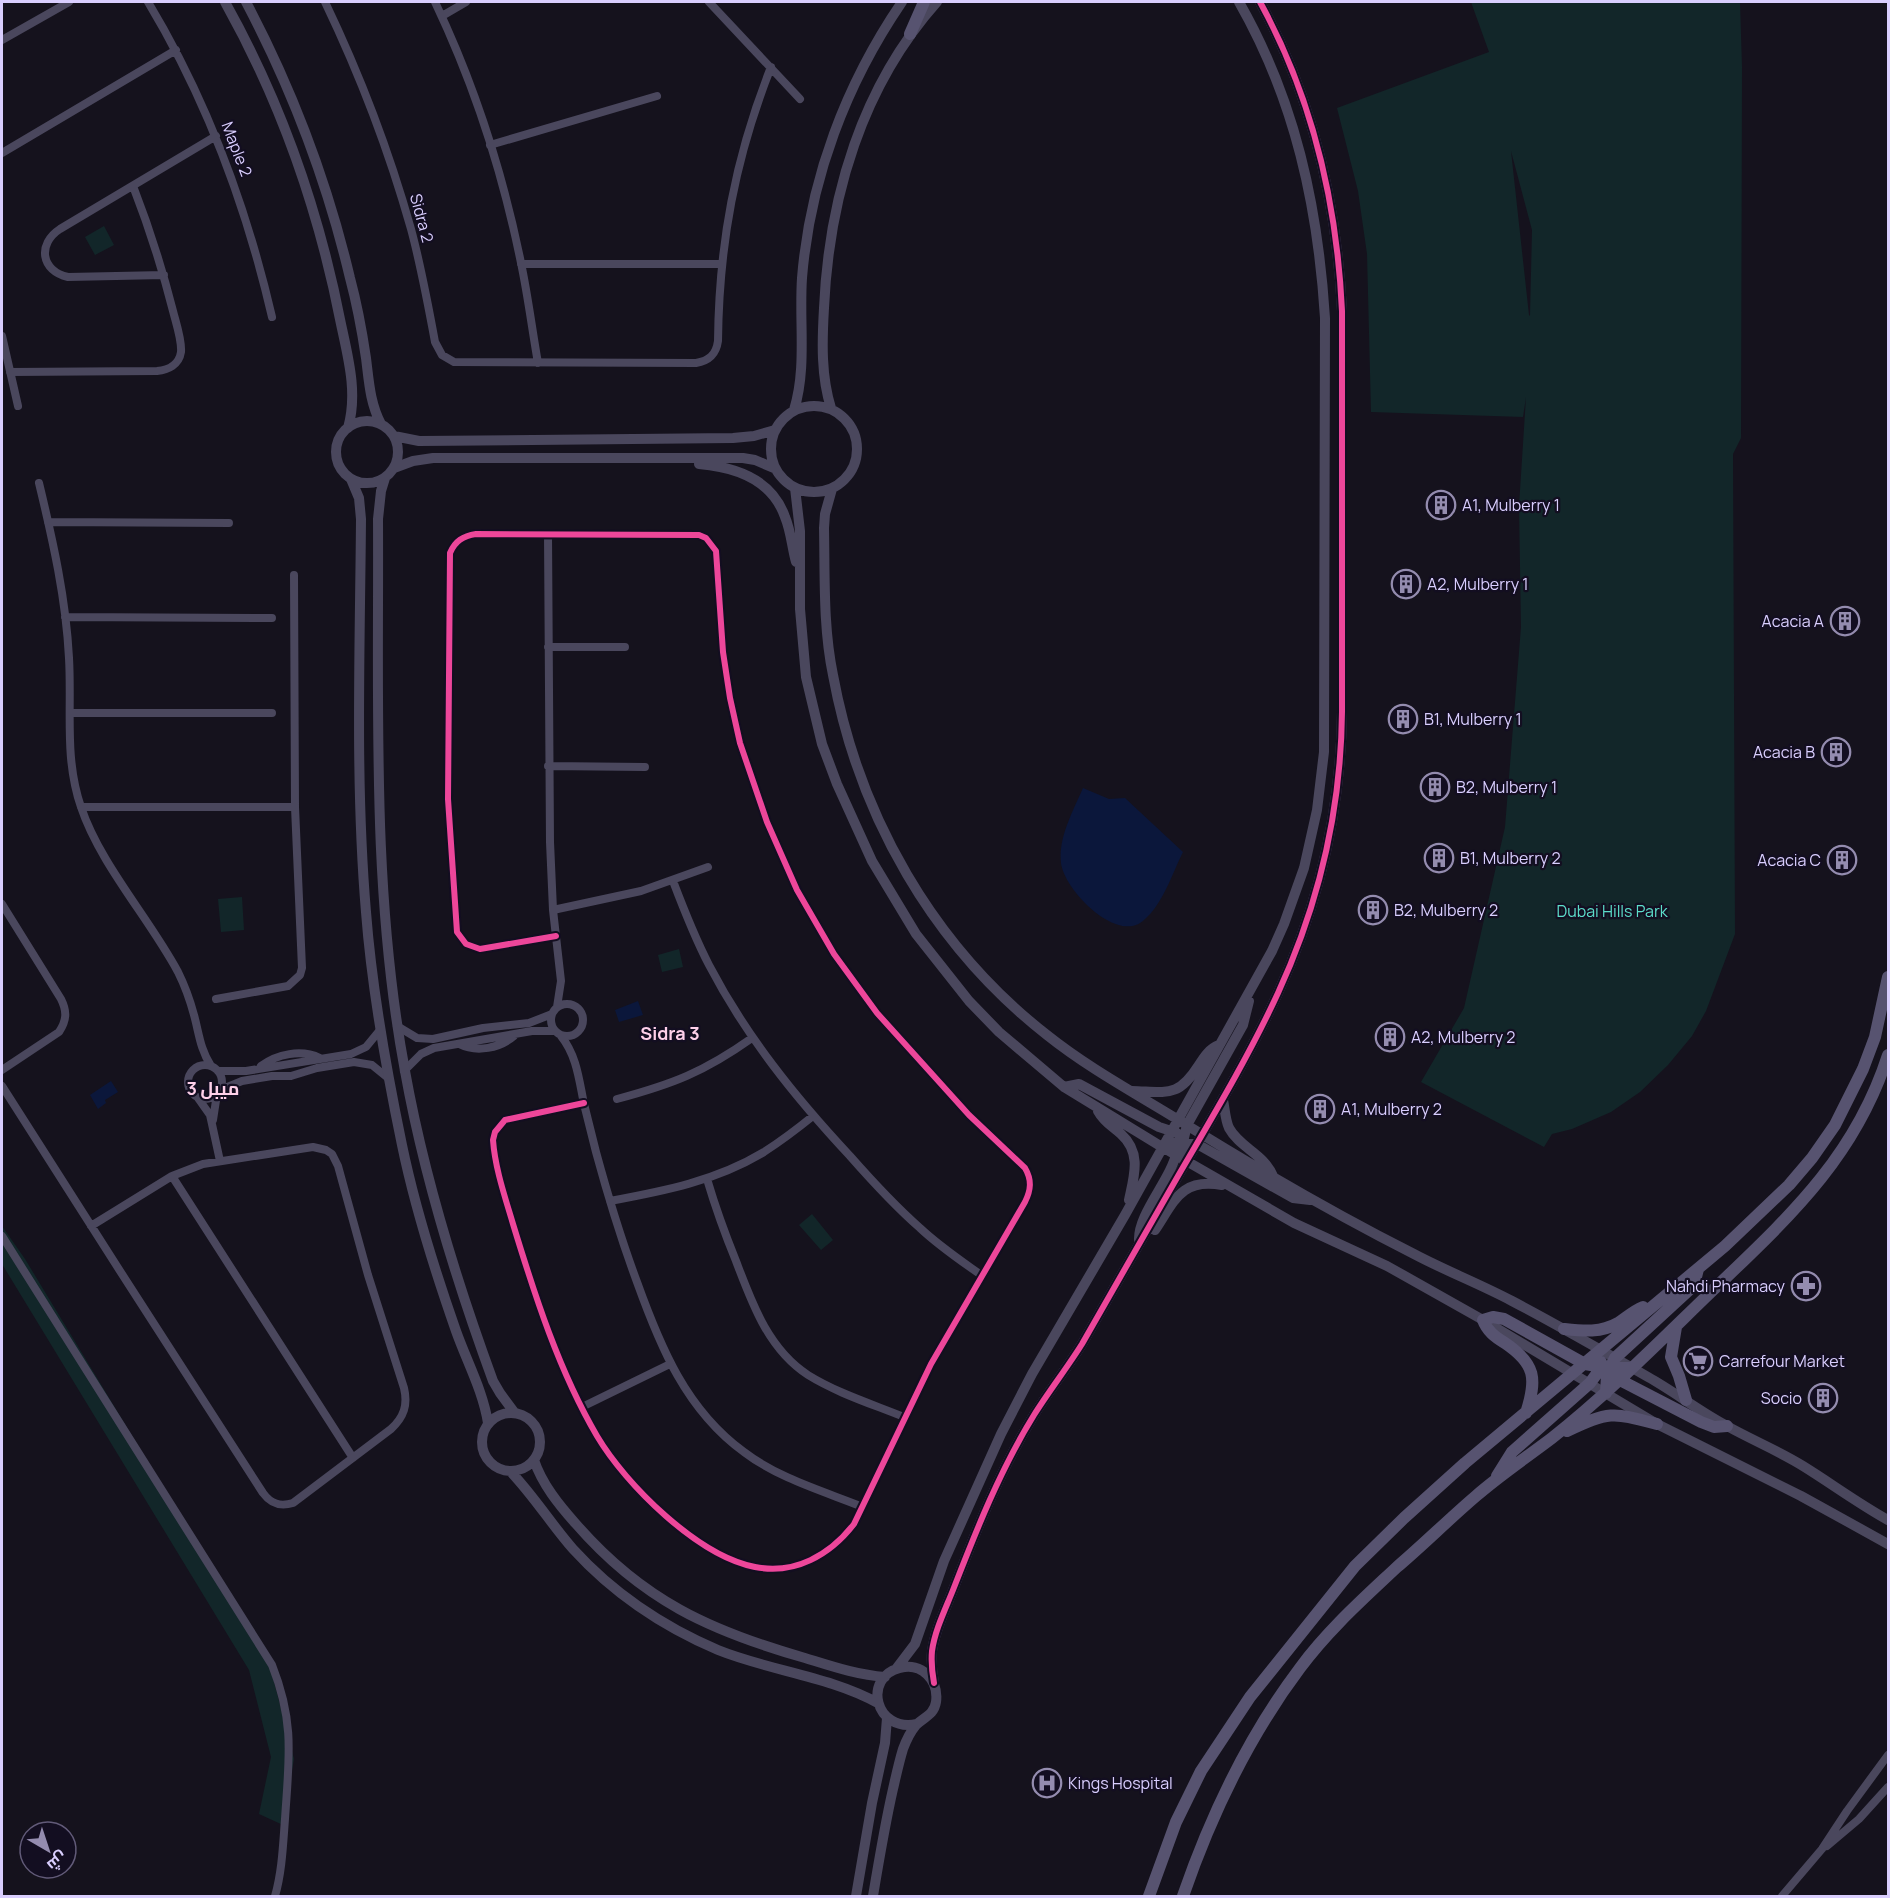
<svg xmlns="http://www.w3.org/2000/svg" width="1890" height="1898" viewBox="0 0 1890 1898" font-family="Manrope,Cairo,sans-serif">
	<rect width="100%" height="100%" fill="#15121d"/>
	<path fill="#122629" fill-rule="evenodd" d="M1471 2H1740L1742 67 1741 438 1733 454 1735 934 1706 1011 1692 1036 1668 1065 1640 1092 1611 1112 1572 1129 1552 1134 1544 1147 1421 1082 1464 1008 1505 827 1521 627 1519 506 1526 397 1523 417 1371 412 1367 254 1358 191 1337 108 1489 52ZM1511 151 1532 230 1530 316 1529 315Z
		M104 226 114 245 95 255 85 237Z
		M242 897 244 930 221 932 218 899Z
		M679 949 683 967 662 972 658 955Z
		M812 1214 833 1240 821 1250 799 1225Z
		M2 1226 25 1259 269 1662 294 1759 283 1825 259 1814 271 1757 249 1670 2 1264Z"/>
	<path fill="#0b173b" d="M1083 788 1109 799 1125 798 1183 852C1172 874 1163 904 1144 920 1118 945 1064 890 1061 863 1058 838 1073 811 1083 788Z
		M638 1001 643 1015 619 1022 615 1010Z
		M111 1081 118 1092 105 1100 106 1103 98 1109 90 1095Z"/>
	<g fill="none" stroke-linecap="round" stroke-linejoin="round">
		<path stroke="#4a475d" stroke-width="8" d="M148 2C207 100 246 205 272 317
			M325 2C360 75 389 151 411 229 421 266 428 304 435 342L442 355 454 362 696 363C709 361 716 355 718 341 719 244 735 158 771 67
			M435 2C474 84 503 174 521 263 528 296 532 329 538 363
			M709 2 800 99
			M442 16 466 2
			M2 40 69 2
			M490 145 657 96
			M2 153 176 50
			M521 264H721
			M164 275 68 277C41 271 37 244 60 229L216 136
			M2 336 18 406
			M10 372 157 371C168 370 179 365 181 352 182 340 176 323 173 311 162 268 149 227 133 186
			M39 483C53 541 66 599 69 658 72 709 64 758 81 807 100 864 149 918 178 972 185 986 190 1000 194 1015 199 1033 200 1049 211 1066
			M48 522 229 523
			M548 534 550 842 553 910 561 981 557 1007
			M65 617 272 618
			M548 647H625
			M70 713H272
			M548 766 645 767
			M81 807H295
			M673 881C684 910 695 938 709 965 746 1036 795 1097 850 1156 872 1181 895 1206 920 1228 939 1246 960 1260 981 1275
			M2 904 61 999C67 1011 67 1020 59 1032L2 1070
			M553 910 641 891 708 867
			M556 936 480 949 466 944 457 932 448 799 450 553C455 541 463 536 476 534L699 535 706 538 716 551 723 652 730 698 740 743 767 822 797 890 834 954 877 1013 969 1115 1025 1168C1032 1180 1031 1190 1025 1202L931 1364 854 1524C830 1555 795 1575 755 1567 698 1556 626 1485 597 1436 559 1371 535 1296 513 1224 505 1197 495 1168 493 1140L495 1132 505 1120 584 1103
			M216 999 288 986 300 975 302 968 295 807 294 575
			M551 1020a16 16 0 1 1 32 0a16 16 0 1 1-32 0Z
			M397 1026 417 1038 433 1039 483 1028 529 1023 552 1014
			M561 1036C577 1056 579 1080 584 1104 588 1120 592 1136 596 1152 608 1196 621 1239 637 1282 660 1346 686 1410 744 1452 778 1478 823 1491 863 1507
			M459 1044C477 1053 500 1048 514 1036
			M188 1082a17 17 0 1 1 34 0a17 17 0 1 1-34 0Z
			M261 1066C277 1054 301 1049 320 1058
			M218 1071H246L351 1054 366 1047 380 1030
			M404 1071 421 1054 434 1048 532 1031H555
			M2 1086C88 1222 176 1358 263 1493 271 1504 280 1507 293 1503L391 1429C404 1417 408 1405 404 1388L368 1275 338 1166 332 1154 326 1150 313 1147 203 1164 172 1176 91 1226
			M220 1090 242 1081 272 1076H291L317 1068 354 1062 372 1065 388 1078
			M198 1098 210 1115 220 1161
			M617 1099C673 1084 704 1072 752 1038
			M213 1120 217 1094
			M172 1176 353 1458
			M707 1179C715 1206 725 1234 736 1261 752 1303 768 1349 808 1375 837 1393 872 1404 904 1417
			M610 1201C664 1191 716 1181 764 1152 781 1141 797 1129 813 1116
			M2 1236 272 1665C295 1723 289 1758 285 1819 283 1845 282 1872 275 1896
			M582 1407 670 1364
			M1827 1846 1859 1819 1888 1787
			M1782 1896 1822 1849 1847 1811 1888 1755"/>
		<path stroke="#4a475d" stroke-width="10" d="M225 2C281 102 319 211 341 324 348 357 358 393 348 428
			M246 2C292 89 327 181 350 278 357 304 362 331 366 358 369 382 370 403 381 424
			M771 449a43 43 0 1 1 86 0a43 43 0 1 1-86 0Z
			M831 408C821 376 822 342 824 308 829 197 862 86 937 2
			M794 410C807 368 799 322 802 278 810 179 846 84 902 2
			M336 452a31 31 0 1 1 62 0a31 31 0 1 1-62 0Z
			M394 436 419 441 733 438 754 436 775 430
			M699 464C735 467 772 479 785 517 791 531 792 548 796 562
			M394 468 413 461 433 458H743L755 460 776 469
			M385 478 381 491 378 519C379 703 371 890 405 1071 424 1177 456 1280 493 1381L500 1393 514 1412
			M351 479 359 498 361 519C360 649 355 782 366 912 372 991 386 1068 402 1145 415 1208 435 1271 456 1331 467 1362 483 1391 488 1423
			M795 488 800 531V609L806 677 822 744 837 784 872 861 916 934 969 1001 999 1032 1064 1087 1162 1147 1294 1223 1387 1266 1483 1320 1657 1424 1801 1496 1888 1544
			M832 489 825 514 824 528C825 577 823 627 833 675 859 816 933 946 1047 1035 1087 1067 1133 1092 1177 1119 1254 1167 1333 1213 1414 1254 1446 1271 1480 1284 1512 1301 1558 1325 1603 1351 1648 1377 1675 1392 1700 1412 1727 1426 1752 1440 1779 1451 1803 1466 1832 1484 1859 1504 1888 1520
			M1064 1087 1079 1084 1159 1127 1177 1133
			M1132 1091C1168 1092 1178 1098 1199 1065 1204 1057 1209 1049 1219 1045
			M1223 1100C1225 1109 1225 1119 1229 1128 1240 1148 1263 1153 1273 1176
			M1098 1111C1104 1122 1112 1126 1121 1134 1142 1153 1134 1176 1129 1200
			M1162 1147 1178 1142 1197 1144 1293 1198 1310 1200
			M1187 1162 1183 1142 1187 1125 1243 1025 1249 1001
			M1155 1230C1175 1200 1181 1178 1222 1185
			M1139 1240C1138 1213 1171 1180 1177 1151
			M482 1442a29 29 0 1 1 58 0a29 29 0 1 1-58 0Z
			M534 1460C542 1484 559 1505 576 1524 642 1600 710 1631 805 1658 831 1666 857 1675 885 1677
			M510 1471C534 1496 551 1524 573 1549 613 1593 664 1627 718 1650 770 1671 829 1676 878 1703
			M896 1669 915 1644 944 1561 1001 1434 1032 1374 1125 1215 1272 951 1284 924 1304 868 1317 810 1324 752 1325 318C1318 206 1295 100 1239 2
			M934 1683C932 1672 931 1662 932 1651 935 1630 945 1610 953 1590 976 1531 1000 1470 1034 1415 1049 1391 1067 1368 1082 1344 1114 1288 1146 1232 1178 1176 1213 1116 1249 1056 1278 993 1319 904 1341 810 1342 712V311C1337 203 1312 97 1260 2
			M856 1896 872 1803 885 1743 887 1718
			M873 1896C879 1860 885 1824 893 1789 896 1776 899 1762 903 1749 906 1741 911 1731 916 1725 924 1717 934 1715 936 1702 939 1680 921 1662 900 1668 862 1677 875 1733 917 1724"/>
		<path stroke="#575370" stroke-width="12" d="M910 34 924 2
			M1676 1327 1671 1357 1679 1376 1686 1400
			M1564 1329C1583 1331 1601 1333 1618 1323 1626 1318 1633 1311 1643 1307
			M1614 1377 1701 1422 1714 1427 1727 1426
			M1606 1393 1607 1374 1615 1358 1690 1289 1696 1277 1698 1269
			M1526 1413C1537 1379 1536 1364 1505 1343 1495 1337 1487 1331 1483 1320L1493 1317 1504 1319 1585 1364 1609 1368H1632
			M1567 1431C1610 1411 1612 1412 1657 1424
			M1497 1476 1512 1452 1590 1383 1598 1372 1601 1362
			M1149 1896 1176 1822 1201 1771 1250 1697 1355 1566 1404 1518 1465 1463 1725 1246 1789 1185 1812 1158 1835 1125 1863 1069 1875 1037 1888 977
			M1183 1896C1211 1815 1248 1737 1300 1668 1328 1630 1363 1599 1397 1567 1424 1544 1449 1519 1476 1496 1500 1475 1527 1457 1552 1438 1609 1393 1660 1341 1713 1290 1788 1218 1855 1158 1888 1055"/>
		<g stroke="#130e21" stroke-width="10">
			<path id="cycleway" d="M556 936 480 949 466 944 457 932 448 799 450 553C455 541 463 536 476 534L699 535 706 538 716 551 723 652 730 698 740 743 767 822 797 890 834 954 877 1013 969 1115 1025 1168C1032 1180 1031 1190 1025 1202L931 1364 854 1524C830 1555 795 1575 755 1567 698 1556 626 1485 597 1436 559 1371 535 1296 513 1224 505 1197 495 1168 493 1140L495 1132 505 1120 584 1103
				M934 1683C932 1672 931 1662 932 1651 935 1630 945 1610 953 1590 976 1531 1000 1470 1034 1415 1049 1391 1067 1368 1082 1344 1114 1288 1146 1232 1178 1176 1213 1116 1249 1056 1278 993 1319 904 1341 810 1342 712V311C1337 203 1312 97 1260 2"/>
		</g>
		<use href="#cycleway" stroke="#ed469a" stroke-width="6"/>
	</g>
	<defs>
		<g id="building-ring" transform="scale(1.5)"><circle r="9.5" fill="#130e21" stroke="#948caf" stroke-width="1.5"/><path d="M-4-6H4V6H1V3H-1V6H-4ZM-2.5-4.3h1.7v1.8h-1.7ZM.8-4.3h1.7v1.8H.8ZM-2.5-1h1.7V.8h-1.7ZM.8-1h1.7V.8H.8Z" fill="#948caf"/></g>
		<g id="pharmacy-ring" transform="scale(1.5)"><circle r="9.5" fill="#130e21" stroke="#948caf" stroke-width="1.5"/><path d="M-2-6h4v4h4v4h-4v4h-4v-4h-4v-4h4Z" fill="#948caf"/></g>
		<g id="supermarket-ring" transform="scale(1.5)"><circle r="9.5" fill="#130e21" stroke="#948caf" stroke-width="1.5"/><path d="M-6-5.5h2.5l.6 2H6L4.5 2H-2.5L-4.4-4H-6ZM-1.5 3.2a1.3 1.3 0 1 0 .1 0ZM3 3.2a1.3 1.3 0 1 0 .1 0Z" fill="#948caf"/></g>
		<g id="hospital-ring" transform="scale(1.5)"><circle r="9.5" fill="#130e21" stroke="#948caf" stroke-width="1.5"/><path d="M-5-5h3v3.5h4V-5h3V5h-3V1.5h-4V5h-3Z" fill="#948caf"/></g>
	</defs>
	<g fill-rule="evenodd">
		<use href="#building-ring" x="1441" y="505"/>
		<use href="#building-ring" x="1406" y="584"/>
		<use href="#building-ring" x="1845" y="621"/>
		<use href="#building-ring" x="1403" y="719"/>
		<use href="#building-ring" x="1836" y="752"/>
		<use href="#building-ring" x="1435" y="787"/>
		<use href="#building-ring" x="1439" y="858"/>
		<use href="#building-ring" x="1842" y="860"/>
		<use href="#building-ring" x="1373" y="910"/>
		<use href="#building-ring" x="1390" y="1037"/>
		<use href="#building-ring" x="1320" y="1109"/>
		<use href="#pharmacy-ring" x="1806" y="1286"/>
		<use href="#supermarket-ring" x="1698" y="1361"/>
		<use href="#building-ring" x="1823" y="1398"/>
		<use href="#hospital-ring" x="1047" y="1783"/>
	</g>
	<g text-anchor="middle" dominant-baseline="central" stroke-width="4.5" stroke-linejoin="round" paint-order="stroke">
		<g font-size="16" fill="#d9cefe" stroke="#130e21">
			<text transform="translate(237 149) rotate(69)">Maple 2</text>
			<text transform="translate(422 218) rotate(75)">Sidra 2</text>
		</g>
		<g font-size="16" fill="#d9cefe" stroke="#130e21" text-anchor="start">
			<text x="1462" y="505">A1, Mulberry 1</text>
			<text x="1427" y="584">A2, Mulberry 1</text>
			<text x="1824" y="621" text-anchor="end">Acacia A</text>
			<text x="1424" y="719">B1, Mulberry 1</text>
			<text x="1815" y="752" text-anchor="end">Acacia B</text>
			<text x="1456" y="787">B2, Mulberry 1</text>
			<text x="1460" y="858">B1, Mulberry 2</text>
			<text x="1821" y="860" text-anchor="end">Acacia C</text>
			<text x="1394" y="910">B2, Mulberry 2</text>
			<text x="1411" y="1037">A2, Mulberry 2</text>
			<text x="1341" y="1109">A1, Mulberry 2</text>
			<text x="1785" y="1286" text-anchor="end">Nahdi Pharmacy</text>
			<text x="1719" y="1361">Carrefour Market</text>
			<text x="1802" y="1398" text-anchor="end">Socio</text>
			<text x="1068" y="1783">Kings Hospital</text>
		</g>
		<g font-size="16" fill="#5cddca" stroke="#130e21">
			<text x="1612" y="911">Dubai Hills Park</text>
		</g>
		<g font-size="18" font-weight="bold" fill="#fed0e9" stroke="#130e21">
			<text x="670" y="1033">Sidra 3</text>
			<text x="213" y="1088">ميبل 3</text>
		</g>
	</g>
	<rect width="1890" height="1898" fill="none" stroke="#d9cefe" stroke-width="6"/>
	<g transform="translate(48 1850) rotate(141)"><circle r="28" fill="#130e21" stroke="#625b79" stroke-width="1.5"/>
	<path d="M0-4.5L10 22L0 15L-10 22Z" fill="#948caf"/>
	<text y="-9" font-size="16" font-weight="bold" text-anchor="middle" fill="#d9cefe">ش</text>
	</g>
</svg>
